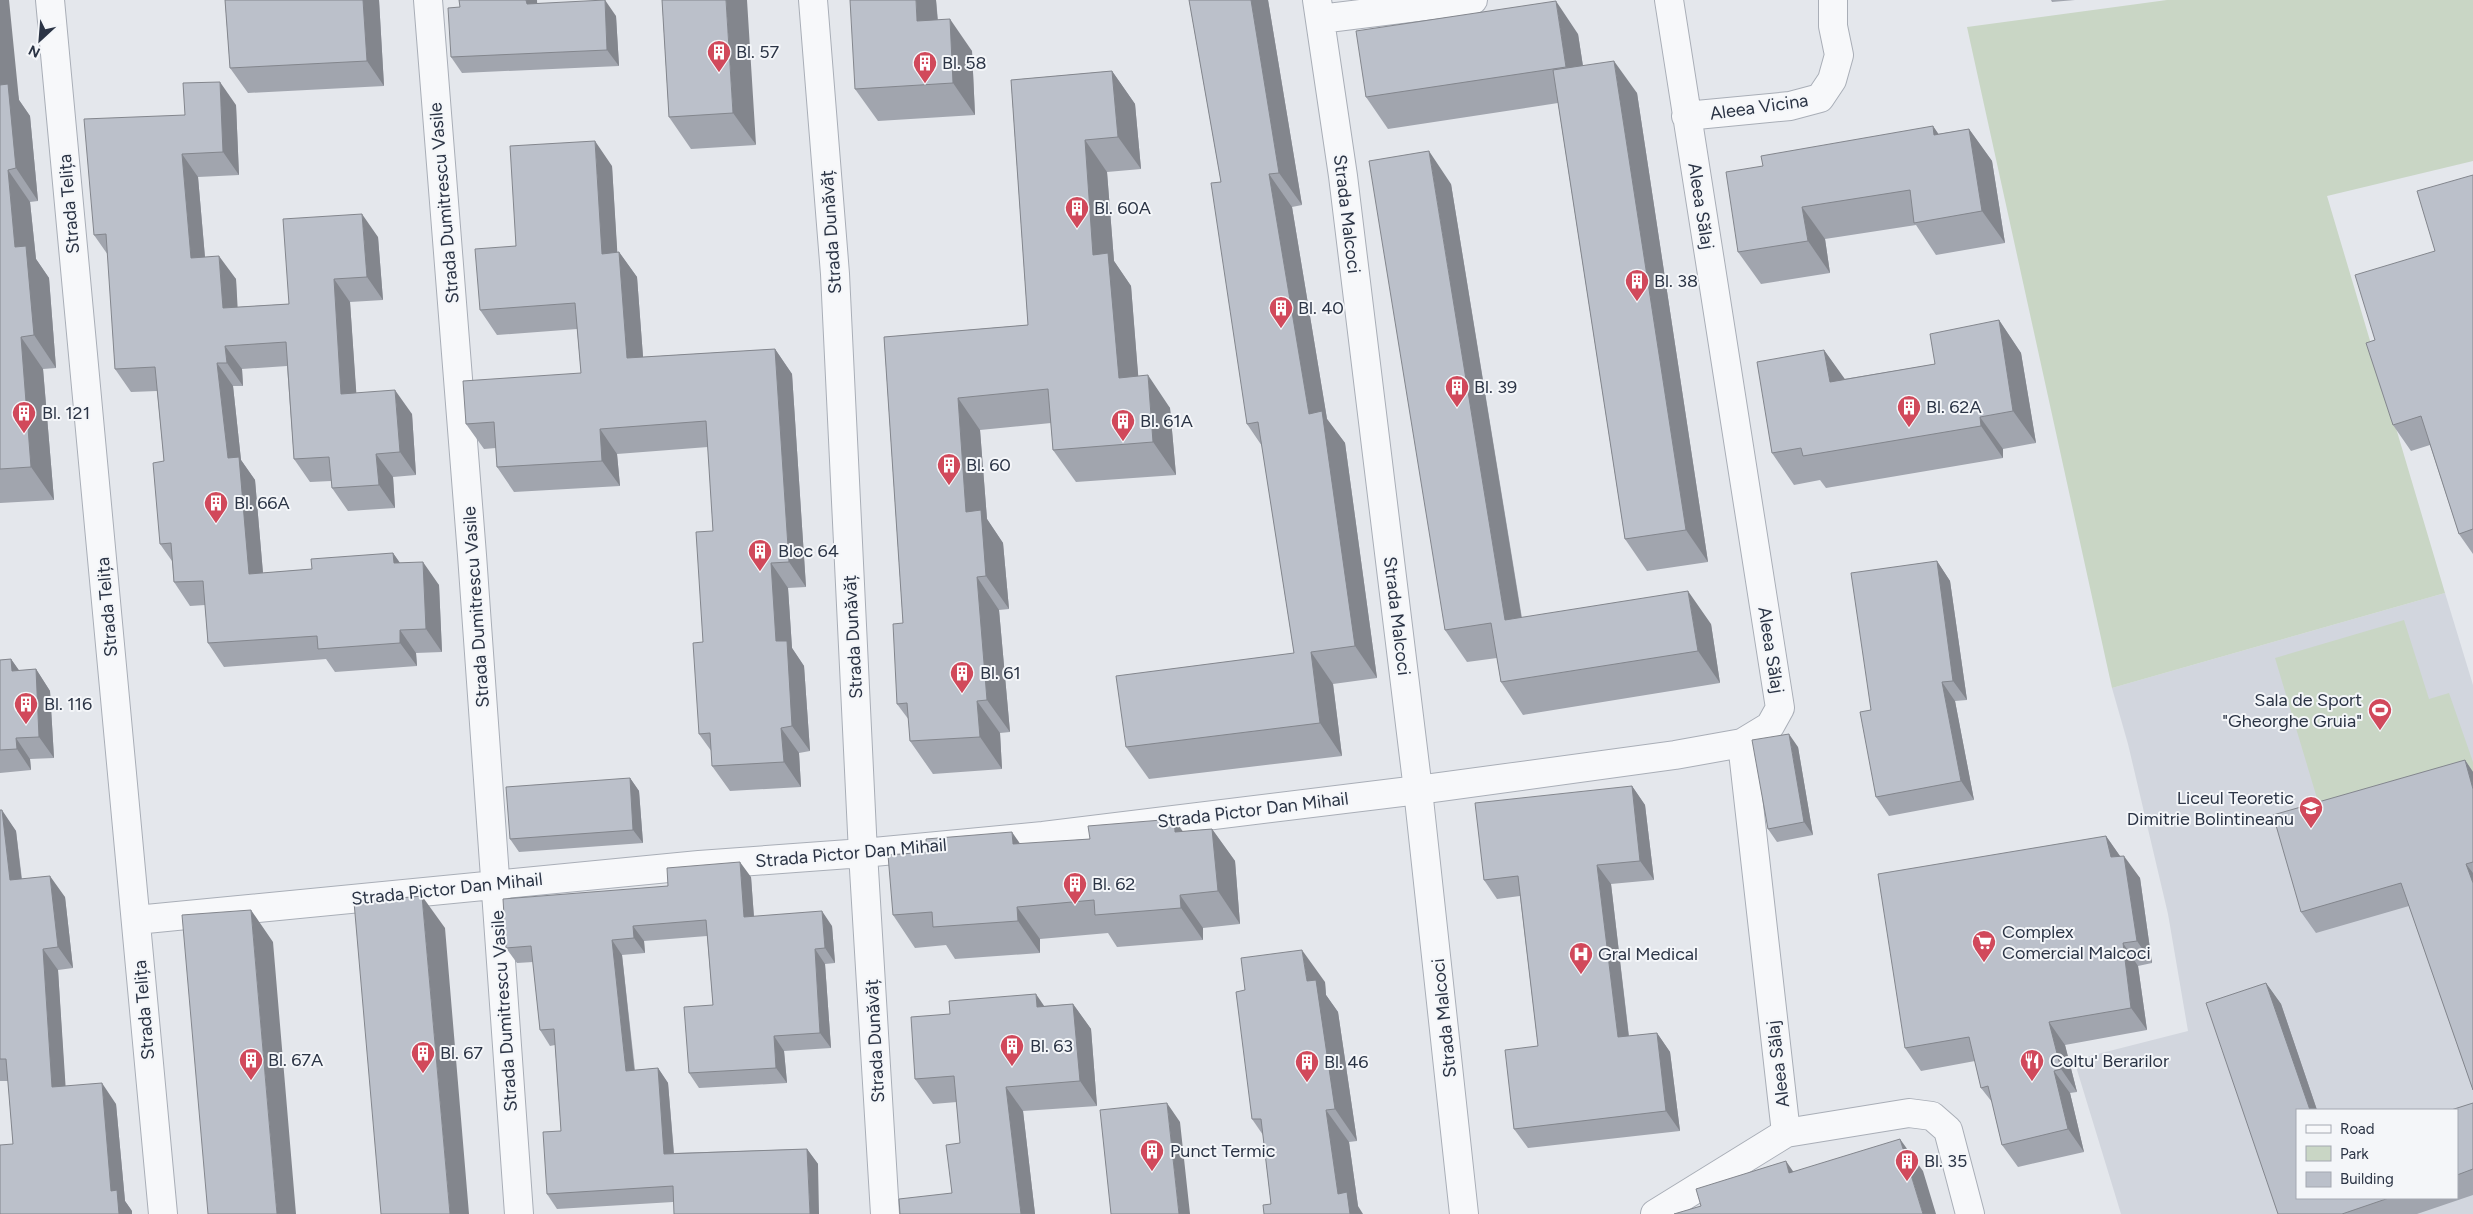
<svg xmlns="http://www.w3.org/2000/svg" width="2473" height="1214" viewBox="0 0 2473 1214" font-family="Figtree,sans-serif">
	<rect width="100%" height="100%" fill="#e4e7ec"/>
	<path fill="#d2d6de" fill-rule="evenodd" d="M2445 593 2473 685V1214H2121L2074 1060 2188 1031 2168 914 2128 744 2112 688ZM2297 1110H2457V1198H2297Z"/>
	<path fill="#c9d6c5" d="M2167 0H2473V161L2327 196 2445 593 2112 688 1967 27Z
		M2404 620 2429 699 2449 693 2473 762V782L2325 825 2275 658Z"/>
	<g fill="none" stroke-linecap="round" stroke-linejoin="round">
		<g stroke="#a9aeb7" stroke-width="30">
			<path id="minor" d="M50 0 163 1214
				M428 0 472 555 519 1214
				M813 0 835 274 863 853 885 1214
				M1317 0 1343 176 1418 790 1464 1214
				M1320 19 1473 0
				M1686 116 1790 106 1820 98 1832 80 1839 55 1833 26V0
				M136 920 699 865 863 853 1043 836 1418 790 1675 755 1742 743 1770 726 1780 708 1669 0
				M1786 1133 1909 1113 1932 1116 1948 1130 1970 1214
				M1655 1214 1786 1133 1742 743"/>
		</g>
		<use href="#minor" stroke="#f7f8fa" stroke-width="28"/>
	</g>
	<path fill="#a1a5ae" d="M0 0 19 100 30 116 38 201 30 202 36 259 49 278 56 368 43 369 54 500 0 503Z
		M225 0H379L384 86 248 93 230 68Z
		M459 0H537V3L616 16 619 66 462 73 451 57 460 7Z
		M662 0 756 145 691 149 669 117Z
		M936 0 938 20 972 51 975 115 878 121 855 89Z
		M1189 0H1268L1302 205 1292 207 1327 419 1345 443 1377 678 1333 684 1342 756 1149 779 1126 747 1294 653 1262 446 1247 424 1221 182Z
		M2051 0H2075L2052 2Z
		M1578 34 1583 66 1637 93 1708 562 1647 571 1625 539 1558 103 1388 129 1366 97Z
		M1112 71 1135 104 1141 169 1107 172 1114 261 1131 286 1138 376 1170 408 1176 475 1076 482 1053 450 1051 423 980 430 987 519 1003 543 1009 609 999 610 1010 732 1000 733 1002 769 933 774 910 741 909 720 897 704 903 623 884 337 1028 325 1011 80Z
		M236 105 239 175 198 177 205 257 236 279 237 307 289 304 378 237 383 300 350 302 356 393 412 414 416 475 393 477 395 508 348 511 332 488 331 481 310 482 294 459 287 366 242 369 243 386H233L241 460 255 480 263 573 312 569 393 553 400 563 439 585 442 652 416 653 417 666 335 672 326 659 224 667 208 643 205 605 190 606 174 582 172 561 160 544 164 461 157 391 131 392 115 369 108 255 94 235 185 115Z
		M1933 126 1938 134 1969 129 1992 161 2005 243 1936 255 1916 225 1825 239 1830 273 1761 284 1738 252 1763 166Z
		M612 166 617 252H619L637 277 643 357 775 349 792 374 806 587 788 588 792 648 804 666 810 751 799 753 801 787 730 791 712 766V752L699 734 703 642 713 531 708 447 617 454 620 486 514 492 497 467 496 448 484 449 466 424 581 373 577 329 497 335 480 310 516 246Z
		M2473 175V554L2459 534 2430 445 2411 451 2393 425 2375 340 2435 251Z
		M1451 184 1522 618 1711 624 1720 683 1523 715 1501 682 1497 658 1467 662 1445 630Z
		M1999 320 2021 353 2036 443 2003 449V458L1826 488 1820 480 1794 485 1772 453 1824 350 1844 379 1935 364Z
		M1937 561 1950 581 1967 700 1955 701 1974 800 1889 816 1876 797 1871 710Z
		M11 659 19 671 36 669 50 691 54 758 30 759 31 770 0 773V660Z
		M1798 747 1813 835 1777 842 1768 829Z
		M2465 760 2473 772V1090L2409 906 2316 933 2301 912Z
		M630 778 639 791 643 843 519 852 510 839Z
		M1632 786 1645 805 1654 880 1611 884 1629 1036 1657 1033 1670 1052 1680 1131 1528 1148 1514 1129 1538 1046 1520 896 1497 899 1484 880Z
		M0 810 16 831 22 879 65 897 73 968 58 970 65 1086 116 1104 125 1201 132 1211 13 1144 8 1081H0Z
		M1212 829 1235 861 1240 924 1203 928V940L1117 947 1108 933 1040 939V953L955 959 946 945 915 948 893 915 927 852Z
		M2106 836 2120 856 2140 878 2152 963 2138 966 2147 1030 2065 1045 2077 1092 2070 1093 2084 1152 2018 1167 2002 1145 1992 1102 1981 1088 1975 1061 1921 1071 1905 1048Z
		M751 877 754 917 832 926 835 963 825 964 831 1048 784 1051 787 1083 699 1088 689 1073 713 1005 707 936 644 941 645 953 622 955 635 1070 658 1068 668 1083 674 1153 807 1149 818 1164 673 1202 557 1209 547 1194 561 1131 555 1045 550 1046 540 1030 533 962 517 963 506 948 668 886Z
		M1325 982 1326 995 1338 1012 1357 1141 1349 1142 1358 1206 1271 1204 1263 1135 1252 1119 1245 990Z
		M2266 983 2281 1004 2317 1110H2297V1198H2457V1110L2473 1103V1195L2417 1214H2278Z
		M1073 1004 1091 1029 1097 1106 1023 1111 1035 1214H900L952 1193 960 1143 957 1102 933 1104 915 1079 1044 1006Z"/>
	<path fill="#83868d" d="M0 0H9L19 100 30 116 38 201 16 168 0 88Z
		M363 0H379L384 86 367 61Z
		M526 0H537L538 20 527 4Z
		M605 0 616 16 619 66 607 50Z
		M726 0H747L756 145 733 113Z
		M916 0H936L940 53 917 21Z
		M1251 0H1268L1302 205 1279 173Z
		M1556 1 1578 34 1588 99 1566 67Z
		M950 19 972 51 975 115 953 83Z
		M1614 61 1637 93 1708 562 1686 530Z
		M1112 71 1135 104 1141 169 1118 137Z
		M220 82 236 105 239 175 223 152Z
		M1933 126 1955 158 1934 135Z
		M1969 129 1992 161 2005 243 1982 211Z
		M1085 140 1107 172 1114 261 1131 286 1141 410 1119 378 1093 255Z
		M595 141 612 166 619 279 602 254Z
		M1429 151 1451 184 1527 652 1505 620Z
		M182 154 198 177 207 281 191 258Z
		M8 170 30 202 36 259 49 278 56 368 34 335 15 247Z
		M1269 174 1292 207 1327 419 1345 443 1377 678 1355 646 1309 414Z
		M1802 207 1825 239 1830 273 1808 241Z
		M362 214 378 237 383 300 367 277Z
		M619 252 637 277 645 383 627 358Z
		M219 256 236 279 239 331 223 308Z
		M334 279 350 302 358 417 341 394Z
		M1999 320 2021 353 2036 443 2013 411Z
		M21 337 43 369 54 500 31 467Z
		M225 346 242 369 243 386 227 363Z
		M775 349 792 374 806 587 789 562Z
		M1824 350 1847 382H1830Z
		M217 363 233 386 241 460 255 480 265 597 249 574 228 458Z
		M1148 375 1170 408 1176 475 1153 442Z
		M395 390 412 414 416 475 400 452Z
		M958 398 980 430 987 519 1003 543 1009 609 986 576 966 512Z
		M1980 417 2003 449V458L1981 426Z
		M600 429 617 454 620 486 602 461Z
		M376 454 393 477 395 508 379 485Z
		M393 553 409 576 394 563Z
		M1937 561 1950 581 1967 700 1953 681Z
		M423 562 439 585 442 652 426 629Z
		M771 563 788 588 792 648 804 666 810 751 792 726 776 641Z
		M977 577 999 610 1010 732 987 700Z
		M1688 591 1711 624 1720 683 1698 651Z
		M400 630 416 653 417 666 400 643Z
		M1311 652 1333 684 1342 756 1320 723Z
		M11 659 26 680 12 671Z
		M36 669 50 691 54 758 39 737Z
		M1942 682 1955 701 1974 800 1961 781Z
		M977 701 1000 733 1002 769 980 737Z
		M781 728 799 753 801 787 784 762Z
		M1789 734 1798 747 1813 835 1804 822Z
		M16 738 30 759 31 770 17 749Z
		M2465 760 2473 772V789Z
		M630 778 639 791 643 843 633 830Z
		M1632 786 1645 805 1654 880 1640 861Z
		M2 810 16 831 24 901 10 880Z
		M1174 819 1197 851 1175 832Z
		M1212 829 1235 861 1240 924 1218 891Z
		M1012 832 1034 864 1013 844Z
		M2106 836 2122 859 2111 857Z
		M2124 856 2140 878 2152 963 2137 941Z
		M740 862 751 877 755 932 744 917Z
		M2466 864 2473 873V883Z
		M1597 865 1611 884 1631 1056 1618 1037Z
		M50 876 65 897 73 968 58 947Z
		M1180 895 1203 928V940L1181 908Z
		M422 896 445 928 469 1214H450Z
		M1017 907 1040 939V953L1018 921Z
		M251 910 273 942 296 1214H277Z
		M822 911 832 926 835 963 825 948Z
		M633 926 644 941 645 953 634 938Z
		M612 940 622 955 636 1086 626 1071Z
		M2123 943 2138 966 2147 1030 2131 1008Z
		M43 949 58 970 67 1108 52 1087Z
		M815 949 825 964 831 1048 820 1033Z
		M1302 950 1325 982 1326 995 1338 1012 1357 1141 1335 1109 1307 981Z
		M2266 983 2281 1004 2317 1110H2310Z
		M1036 994 1053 1019 1037 1007Z
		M1073 1004 1091 1029 1097 1106 1080 1081Z
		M2049 1022 2065 1045 2077 1092 2061 1069Z
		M1657 1033 1670 1052 1680 1131 1666 1111Z
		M774 1036 784 1051 787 1083 776 1068Z
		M658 1068 668 1083 675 1169 664 1154Z
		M2054 1071 2070 1093 2084 1152 2068 1129Z
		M102 1083 116 1104 125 1201 132 1211V1214H119L111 1191Z
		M1006 1087 1023 1111 1035 1214H1021Z
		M1167 1103 1180 1122 1190 1214H1179Z
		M1326 1110 1349 1142 1358 1206 1363 1214H1350L1338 1194Z
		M1900 1139 1923 1171 1936 1214H1923Z
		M807 1149 818 1164 819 1214H810Z
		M1786 1161 1808 1193 1789 1173Z"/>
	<path fill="#bbc0ca" stroke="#83868d" d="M225 0H363L367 61 230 68Z
		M459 0H526L527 4 605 0 607 50 451 57 448 8 460 7Z
		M662 0H726L733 113 669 117Z
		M850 0H916L917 21 950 19 953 83 855 89Z
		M1189 0H1251L1279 173 1269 174 1309 414 1322 411 1355 646 1311 652 1320 723 1126 747 1116 676 1294 653 1258 422 1247 424 1211 183 1221 182Z
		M1556 1 1566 67 1366 97 1356 31Z
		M1614 61 1686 530 1625 539 1553 70Z
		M1112 71 1118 137 1085 140 1093 255 1108 253 1119 378 1148 375 1153 442 1053 450 1048 389 958 398 966 512 981 510 986 576 977 577 987 700 977 701 980 737 910 741 907 703 897 704 893 624 903 623 884 337 1028 325 1011 80Z
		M220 82 223 152 182 154 191 258 219 256 223 308 289 304 283 219 362 214 367 277 334 279 341 394 395 390 400 452 376 454 379 485 332 488 329 457 294 459 286 342 225 346 227 363H217L228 458 239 457 249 574 312 569 311 559 393 553 394 563 423 562 426 629 400 630V643L318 649 317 636 208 643 203 581 174 582 171 543 160 544 153 463 164 461 155 367 115 369 106 234 94 235 84 119 185 115 183 83Z
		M8 84 16 168 8 170 15 247 26 246 34 335 21 337 31 467 0 469V85Z
		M1933 126 1934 135 1969 129 1982 211 1914 223 1910 190 1802 207 1808 241 1738 252 1726 172 1763 166 1761 156Z
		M595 141 602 254 619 252 627 358 775 349 789 562 771 563 776 641H787L792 726 781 728 784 762 712 766 710 733 699 734 693 643 703 642 696 532 713 531 706 421 600 429 602 461 497 467 494 422 466 424 463 381 581 373 575 303 480 310 475 249 516 246 510 146Z
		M1429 151 1505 620 1688 591 1698 651 1501 682 1491 623 1445 630 1369 161Z
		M2473 175V529L2459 534 2421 416 2393 425 2366 343 2375 340 2355 275 2435 251 2417 191Z
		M1999 320 2013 411 1980 417 1981 426 1803 456 1801 448 1772 453 1757 362 1824 350 1830 382 1935 364 1930 334Z
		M1937 561 1953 681 1942 682 1961 781 1876 797 1860 712 1871 710 1851 573Z
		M11 659 12 671 36 669 39 737 16 738 17 749 0 750V660Z
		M1789 734 1804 822 1768 829 1752 740Z
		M2465 760 2473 789V862L2466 864 2473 883V1090L2401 883 2301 912 2273 815Z
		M630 778 633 830 510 839 506 787Z
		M1632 786 1640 861 1597 865 1618 1037 1657 1033 1666 1111 1514 1129 1505 1050 1538 1046 1518 876 1484 880 1475 803Z
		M0 810H2L10 880 50 876 58 947 43 949 52 1087 102 1083 111 1191 117 1190 119 1214H0V1145L13 1144 6 1059H0Z
		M1174 819 1175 832 1212 829 1218 891 1180 895 1181 908 1095 915 1094 900 1017 907 1018 921 933 927 932 912 893 915 888 855 927 852 926 839 1012 832 1013 844 1090 839 1088 826Z
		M2106 836 2111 857 2124 856 2137 941 2123 943 2131 1008 2049 1022 2061 1069 2054 1071 2068 1129 2002 1145 1988 1086 1981 1088 1969 1037 1905 1048 1878 874Z
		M740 862 744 917 822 911 825 948 815 949 820 1033 774 1036 776 1068 689 1073 684 1007 713 1005 706 920 633 926 634 938 612 940 626 1071 658 1068 664 1154 807 1149 810 1214H674L673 1186 547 1194 543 1132 561 1131 554 1029 540 1030 531 946 506 948 503 899 668 886 667 868Z
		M422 896 450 1214H381L354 902Z
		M251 910 277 1214H208L182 915Z
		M1302 950 1307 981 1316 980 1335 1109 1326 1110 1338 1194 1347 1192 1350 1214H1264L1263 1205 1271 1204 1261 1119H1252L1236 992 1245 990 1241 958Z
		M2266 983 2310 1110H2297V1198H2389L2342 1214H2278L2206 1003Z
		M1036 994 1037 1007 1073 1004 1080 1081 1006 1087 1021 1214H900L899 1199 952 1193 946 1145 960 1143 954 1076 915 1079 911 1017 950 1014 949 1001Z
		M1167 1103 1179 1214H1111L1100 1110Z
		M2473 1103V1169L2457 1175V1110H2451Z
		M1900 1139 1923 1214H1674L1701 1206 1696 1189 1786 1161 1789 1173Z"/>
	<defs>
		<g id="building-pin" transform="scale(1.25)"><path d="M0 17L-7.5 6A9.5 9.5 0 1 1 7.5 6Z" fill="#d1495b" stroke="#f4f6f9"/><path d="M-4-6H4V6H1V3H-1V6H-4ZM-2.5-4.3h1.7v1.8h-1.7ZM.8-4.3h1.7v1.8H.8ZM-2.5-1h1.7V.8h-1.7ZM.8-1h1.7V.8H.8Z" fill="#fff"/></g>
		<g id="stadium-pin" transform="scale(1.25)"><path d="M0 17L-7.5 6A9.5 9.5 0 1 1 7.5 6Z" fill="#d1495b" stroke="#f4f6f9"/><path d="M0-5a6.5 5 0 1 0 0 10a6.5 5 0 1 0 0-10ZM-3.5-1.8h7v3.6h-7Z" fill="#fff"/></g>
		<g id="school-pin" transform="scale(1.25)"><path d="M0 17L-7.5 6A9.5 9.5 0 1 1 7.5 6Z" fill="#d1495b" stroke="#f4f6f9"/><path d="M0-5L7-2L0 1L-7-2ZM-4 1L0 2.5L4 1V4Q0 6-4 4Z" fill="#fff"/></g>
		<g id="supermarket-pin" transform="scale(1.25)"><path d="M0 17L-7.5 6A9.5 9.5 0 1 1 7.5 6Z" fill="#d1495b" stroke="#f4f6f9"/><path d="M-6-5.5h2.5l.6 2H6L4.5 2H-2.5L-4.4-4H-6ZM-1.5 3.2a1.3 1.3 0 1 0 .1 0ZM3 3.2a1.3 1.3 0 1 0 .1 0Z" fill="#fff"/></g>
		<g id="hospital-pin" transform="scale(1.25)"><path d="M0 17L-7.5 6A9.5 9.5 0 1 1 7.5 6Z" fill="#d1495b" stroke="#f4f6f9"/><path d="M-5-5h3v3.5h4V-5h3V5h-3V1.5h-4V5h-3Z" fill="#fff"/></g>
		<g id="restaurant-pin" transform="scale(1.25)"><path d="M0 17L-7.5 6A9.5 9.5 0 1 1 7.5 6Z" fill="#d1495b" stroke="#f4f6f9"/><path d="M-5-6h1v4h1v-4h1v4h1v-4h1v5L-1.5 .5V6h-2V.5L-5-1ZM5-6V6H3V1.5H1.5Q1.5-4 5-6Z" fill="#fff"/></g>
	</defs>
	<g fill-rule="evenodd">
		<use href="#building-pin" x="719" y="52"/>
		<use href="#building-pin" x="925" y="63"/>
		<use href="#building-pin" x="1077" y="208"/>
		<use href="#building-pin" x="1637" y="281"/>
		<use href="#building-pin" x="1281" y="308"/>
		<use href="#building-pin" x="1457" y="387"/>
		<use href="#building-pin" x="1909" y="407"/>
		<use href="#building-pin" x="24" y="413"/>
		<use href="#building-pin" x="1123" y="421"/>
		<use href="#building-pin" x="949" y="465"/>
		<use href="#building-pin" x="216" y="503"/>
		<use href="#building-pin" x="760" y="551"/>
		<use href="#building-pin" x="962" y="673"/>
		<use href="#building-pin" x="26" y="704"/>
		<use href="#stadium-pin" x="2380" y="710"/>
		<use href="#school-pin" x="2311" y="808"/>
		<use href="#building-pin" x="1075" y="884"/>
		<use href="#supermarket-pin" x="1984" y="942"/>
		<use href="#hospital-pin" x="1581" y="954"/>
		<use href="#building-pin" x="1012" y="1046"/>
		<use href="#building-pin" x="423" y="1053"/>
		<use href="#building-pin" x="251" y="1060"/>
		<use href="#restaurant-pin" x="2032" y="1061"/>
		<use href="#building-pin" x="1307" y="1062"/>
		<use href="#building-pin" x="1152" y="1151"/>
		<use href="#building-pin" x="1907" y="1161"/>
	</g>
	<g text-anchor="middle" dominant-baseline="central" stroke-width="4" stroke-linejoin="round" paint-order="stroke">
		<g font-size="18" fill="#2b3445" stroke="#f4f6f9" text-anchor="start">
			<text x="736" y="52">Bl. 57</text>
			<text x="942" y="63">Bl. 58</text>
			<text x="1094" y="208">Bl. 60A</text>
			<text x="1654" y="281">Bl. 38</text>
			<text x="1298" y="308">Bl. 40</text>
			<text x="1474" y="387">Bl. 39</text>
			<text x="1926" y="407">Bl. 62A</text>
			<text x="42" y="413">Bl. 121</text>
			<text x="1140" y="421">Bl. 61A</text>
			<text x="966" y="465">Bl. 60</text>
			<text x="234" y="503">Bl. 66A</text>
			<text x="778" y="551">Bloc 64</text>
			<text x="980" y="673">Bl. 61</text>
			<text x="2362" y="700" text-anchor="end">Sala de Sport<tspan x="2362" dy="21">"Gheorghe Gruia"</tspan></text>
			<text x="44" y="704">Bl. 116</text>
			<text x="2294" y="798" text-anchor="end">Liceul Teoretic<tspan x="2294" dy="21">Dimitrie Bolintineanu</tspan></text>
			<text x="1092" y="884">Bl. 62</text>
			<text x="2002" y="932">Complex<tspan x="2002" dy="21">Comercial Malcoci</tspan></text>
			<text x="1598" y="954">Gral Medical</text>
			<text x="1030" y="1046">Bl. 63</text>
			<text x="440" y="1053">Bl. 67</text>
			<text x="268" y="1060">Bl. 67A</text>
			<text x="2050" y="1061">Coltu' Berarilor</text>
			<text x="1324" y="1062">Bl. 46</text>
			<text x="1170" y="1151">Punct Termic</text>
			<text x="1924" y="1161">Bl. 35</text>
		</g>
		<g font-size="18" fill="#2b3445" stroke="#f4f6f9">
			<text transform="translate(1759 107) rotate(-8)">Aleea Vicina</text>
			<text transform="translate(444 203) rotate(-95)">Strada Dumitrescu Vasile</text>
			<text transform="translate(69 204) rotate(-95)">Strada Telița</text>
			<text transform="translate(1701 206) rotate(81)">Aleea Sălaj</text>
			<text transform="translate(1347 214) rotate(83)">Strada Malcoci</text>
			<text transform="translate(831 232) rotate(-94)">Strada Dunăvăț</text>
			<text transform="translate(107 607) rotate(-95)">Strada Telița</text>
			<text transform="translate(476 607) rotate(-94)">Strada Dumitrescu Vasile</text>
			<text transform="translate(1397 616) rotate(83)">Strada Malcoci</text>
			<text transform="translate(853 637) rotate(-93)">Strada Dunăvăț</text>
			<text transform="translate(1771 650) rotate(81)">Aleea Sălaj</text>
			<text transform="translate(1253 810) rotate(-7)">Strada Pictor Dan Mihail</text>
			<text transform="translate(851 853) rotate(-5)">Strada Pictor Dan Mihail</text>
			<text transform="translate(447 889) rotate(-6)">Strada Pictor Dan Mihail</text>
			<text transform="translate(144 1010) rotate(-95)">Strada Telița</text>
			<text transform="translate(504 1011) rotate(-94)">Strada Dumitrescu Vasile</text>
			<text transform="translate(1444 1018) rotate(-96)">Strada Malcoci</text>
			<text transform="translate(875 1041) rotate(-93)">Strada Dunăvăț</text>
			<text transform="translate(1778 1064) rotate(-97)">Aleea Sălaj</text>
		</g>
	</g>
	<rect x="2296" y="1109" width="162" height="90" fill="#f4f6f9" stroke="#a4a8b1"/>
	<rect x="2306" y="1125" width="25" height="8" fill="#f7f8fa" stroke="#a4a8b1"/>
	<text x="2340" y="1134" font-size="15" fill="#2b3445">Road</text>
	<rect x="2306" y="1146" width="25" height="15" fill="#c9d6c5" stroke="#a4a8b1"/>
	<text x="2340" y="1159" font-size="15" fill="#2b3445">Park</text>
	<rect x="2306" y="1172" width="25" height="15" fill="#bbc0ca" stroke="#a4a8b1"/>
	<text x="2340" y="1184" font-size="15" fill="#2b3445">Building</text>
	<g transform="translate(40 40) rotate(206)" stroke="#f4f6f9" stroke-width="4" paint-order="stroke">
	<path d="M0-4L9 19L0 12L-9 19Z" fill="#2b3445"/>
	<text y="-8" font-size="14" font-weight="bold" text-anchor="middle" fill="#2b3445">N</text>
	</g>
</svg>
